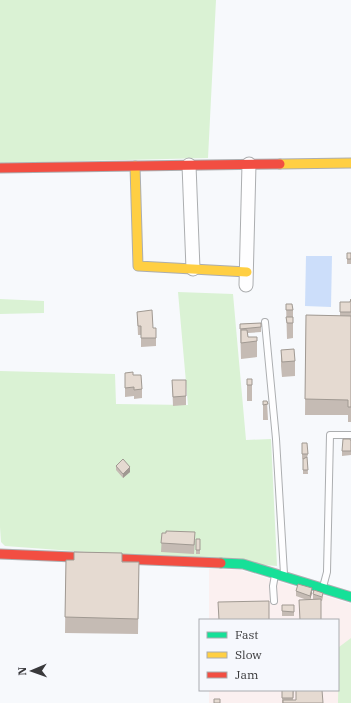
<svg xmlns="http://www.w3.org/2000/svg" width="351" height="703" viewBox="0 0 351 703" font-family="'IBM Plex Serif',serif">
	<rect width="100%" height="100%" fill="#f7f9fc"/>
	<path fill="#fbf0f0" d="M209 569 240 570 351 604V703H209V690H338V620H209Z"/>
	<path fill="#daf2d4" d="M0 0H216L208 158 0 163Z
		M178 292 233 294 246 440 271 439 277 566 5 546 1 542 0 527V371L115 374 116 404 188 405Z
		M0 299 44 301V313L0 314Z
		M351 638V703H338L339 647Z"/>
	<path fill="#ccdefa" d="M306 256H332L331 307 305 306Z"/>
	<g fill="none" stroke-linecap="round" stroke-linejoin="round">
		<g stroke="#acaeb0" stroke-width="8">
			<path id="lane" d="M265 322 276 439 284 574
				M323 587 327 572 330 435H351
				M274 601 273 586 275 575"/>
		</g>
		<g stroke="#acaeb0" stroke-width="15">
			<path id="street" d="M189 165 193 269
				M246 285 249 164"/>
		</g>
		<g stroke="#acaeb0" stroke-width="11">
			<path id="fast" d="M221 563 243 564 351 597"/>
		</g>
		<g stroke="#acaeb0" stroke-width="11">
			<path id="slow" d="M280 164 351 163
				M135 166 138 266 247 272"/>
		</g>
		<g stroke="#acaeb0" stroke-width="11">
			<path id="jam" d="M0 168 280 164
				M0 554 221 563"/>
		</g>
		<use href="#lane" stroke="#fefeff" stroke-width="6"/>
		<use href="#street" stroke="#fefeff" stroke-width="13"/>
		<use href="#fast" stroke="#16e098" stroke-width="9"/>
		<use href="#slow" stroke="#ffcf43" stroke-width="9"/>
		<use href="#jam" stroke="#f24e42" stroke-width="9"/>
	</g>
	<path fill="#c5bbb4" d="M347 253H351V264H347Z
		M351 299V422H348V415H305L306 315 340 316V302H350Z
		M286 304 293 310V338L287 339Z
		M137 312 153 328H156V346L141 347V335H138Z
		M261 323V332L248 333V337L257 341V357L241 359 240 324Z
		M281 350 295 361V376L282 377 281 366Z
		M125 373 133 375 142 389V398L134 399V396L125 397Z
		M247 379 252 385V401H247Z
		M172 380H186V405L173 406Z
		M263 401H267L268 420H263Z
		M351 441V455L342 456V451Z
		M302 443 308 454 307 458 308 474H303V459H302Z
		M116 466 130 472 123 478 116 470Z
		M162 533 195 541 194 554 161 552Z
		M196 539H200V554H196Z
		M66 560 139 562 138 634 65 633Z
		M296 591 312 593 310 600 315 599H313V594L323 597 322 601 307 600 296 596Z
		M282 605H294V616H282Z
		M282 690H294L293 700 323 703H282Z"/>
	<path fill="#a09992" d="M130 467V472L123 478V474Z
		M312 588V593L310 600V596Z"/>
	<path fill="#e5dad1" stroke="#a09992" d="M347 253H351V259H347Z
		M351 299V312H340V302H350Z
		M286 304H292L293 310H286Z
		M152 310 153 328H156V338H141V326H138L137 312Z
		M306 315 351 316V407H348V400L305 399Z
		M286 317H293V323H287Z
		M261 323V327L240 329V324Z
		M241 330H247L248 337H257V341L241 343Z
		M294 349 295 361 282 362 281 350Z
		M133 372V375H141L142 389 134 390V387L125 388V373Z
		M247 379H252V385H247Z
		M172 380H186V396L173 397Z
		M263 401H267L268 404 263 405Z
		M343 439H350L351 441V451H342Z
		M302 443H307L308 454H302Z
		M307 457 308 470H303V459Z
		M123 459 130 467 123 474 116 466Z
		M166 531 195 532 194 545 161 543 162 533H166Z
		M196 539H200V550H196Z
		M74 552 122 553V562H139L138 619 65 617 66 560H74Z
		M298 584 312 588 310 596 296 591Z
		M314 590 323 593 322 597 313 594Z
		M321 599V620H300L299 600Z
		M269 601V620H219L218 602Z
		M282 605H294V612L282 611Z
		M282 690H293V698H282Z
		M296 690H322L323 703H283V700H296Z
		M214 699H220V703H214Z"/>
	<rect x="199" y="619" width="140" height="72" fill="#f6f8fd" stroke="#aaacaf"/>
	<rect x="207" y="632" width="20" height="6" fill="#16e098" stroke="#aaacaf"/>
	<text x="235" y="639" font-size="12" fill="#39393b">Fast</text>
	<rect x="207" y="652" width="20" height="6" fill="#ffcf43" stroke="#aaacaf"/>
	<text x="235" y="659" font-size="12" fill="#39393b">Slow</text>
	<rect x="207" y="672" width="20" height="6" fill="#f24e42" stroke="#aaacaf"/>
	<text x="235" y="679" font-size="12" fill="#39393b">Jam</text>
	<g transform="translate(32 671) rotate(268)" stroke="#f6f8fd" stroke-width="3" paint-order="stroke">
	<path d="M0-3L7 15L0 10L-7 15Z" fill="#39393b"/>
	<text y="-6" font-size="11" font-weight="bold" text-anchor="middle" fill="#39393b">N</text>
	</g>
</svg>
